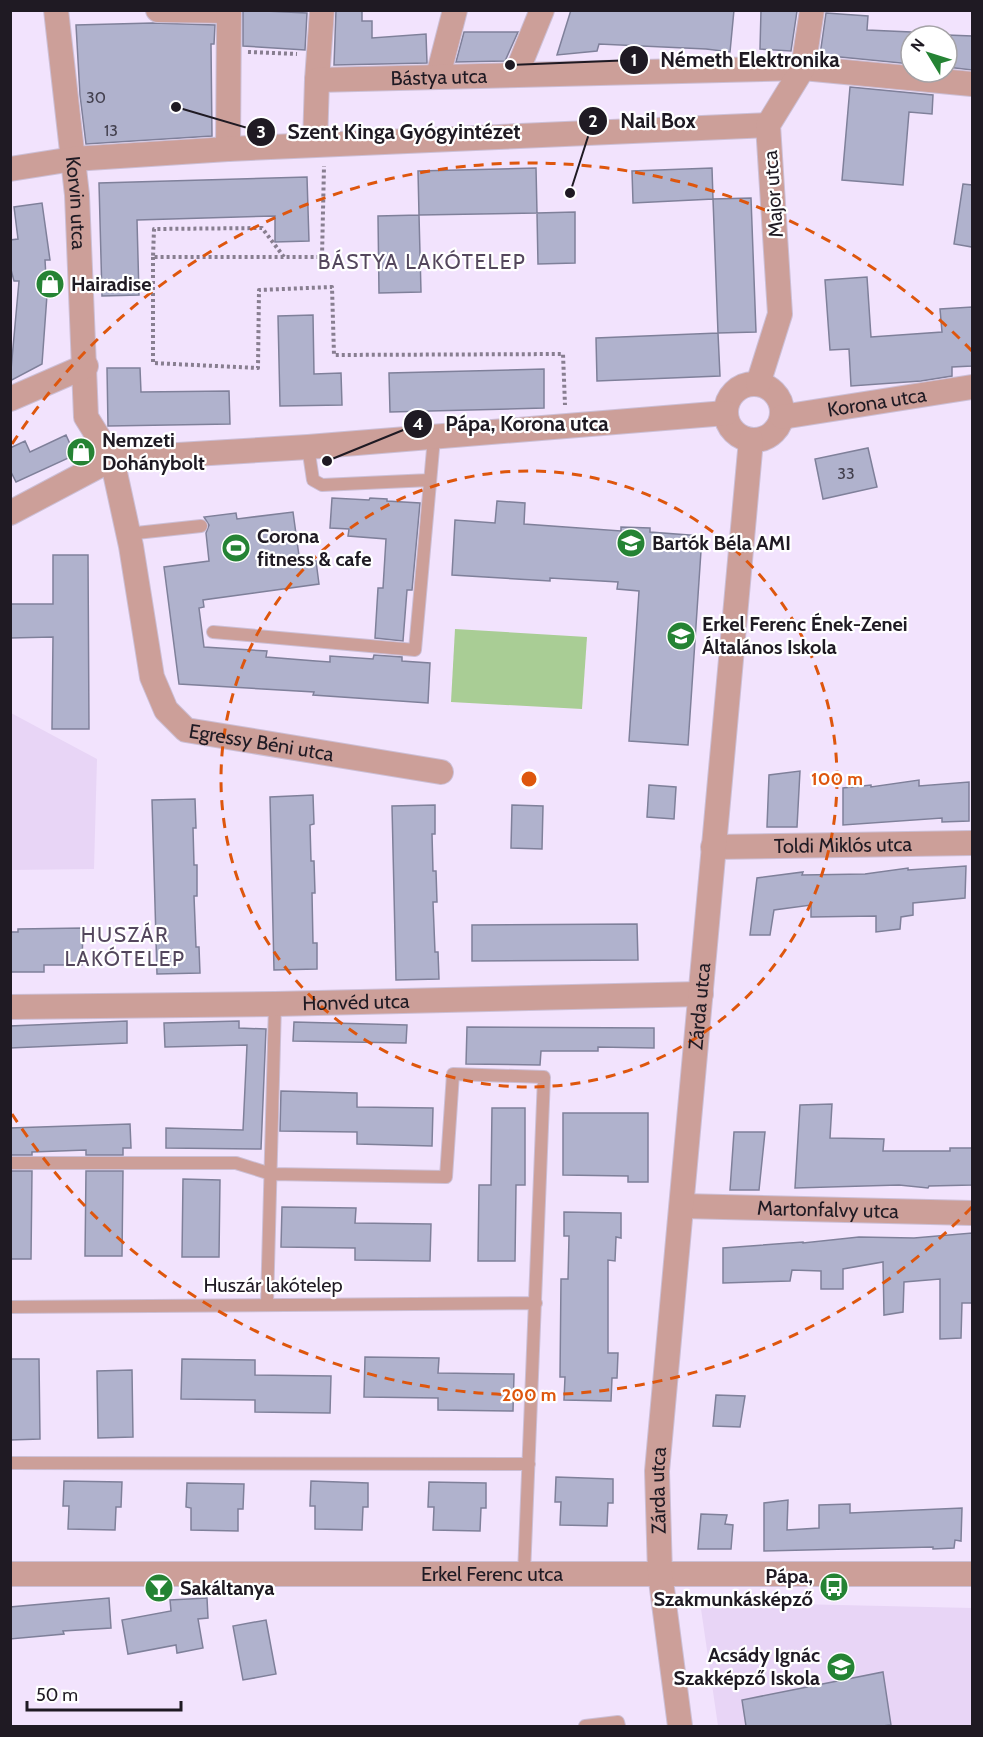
<svg xmlns="http://www.w3.org/2000/svg" width="983" height="1737" viewBox="0 0 983 1737" font-family="Cabin,sans-serif">
	<rect width="100%" height="100%" fill="#f2e3fd"/>
	<path fill="#e8d5f6" d="M11 713 97 759 94 869 11 870Z
		M700 1602 972 1608V1726H718Z"/>
	<path fill="#a9cd95" d="M455 629 587 637 582 709 451 702Z"/>
	<path fill="#b0b2cd" stroke="#7f809a" stroke-width="1.5" d="M243 10 307 13 305 50 243 46Z
		M336 10H362V21H372V38L426 34 427 63 334 65Z
		M571 10H734L730 52 706 49 599 44 597 51 557 55Z
		M761 10 797 11 791 51 760 49Z
		M826 13 868 16 867 30 911 32V64L820 55Z
		M153 23 215 25 214 44H211L212 136 86 144 80 95 76 25Z
		M464 32H518L505 61 456 62Z
		M947 35 972 36V70L947 67Z
		M850 87 933 95 932 114 909 112 903 185 842 180Z
		M536 168 537 213 419 215 418 171Z
		M712 168 713 199 633 203 632 171Z
		M307 177 309 241 275 242V216L137 220 139 295 102 296 99 183Z
		M963 184 972 185V247L954 244Z
		M751 198 756 332 718 333 713 199Z
		M42 203 50 260H45L47 295 42 364 10 381 19 281H14L10 266V240L18 239 14 207Z
		M575 212V263L538 264 537 213Z
		M419 215 421 292 379 293 378 216Z
		M867 277 871 337 942 332 940 309 972 307V366L952 367V376L921 381 851 386 849 349 830 350 825 280Z
		M313 315 314 374 341 373 342 405 280 406 278 316Z
		M718 333 720 376 597 381 596 338Z
		M107 368H140L141 392 229 391 230 424 108 426Z
		M544 369V408L390 412 389 373Z
		M66 435 75 455 16 482 10 470V448L25 441 30 452Z
		M868 448 877 487 823 499 815 459Z
		M332 498 369 500 370 498 387 499V501L420 503 412 590H407L403 641 375 638 378 588H383L386 539 348 536 349 529 330 528Z
		M497 501 525 503 524 524 621 531V527L650 528V532L702 536 688 745 629 741 639 591 617 589 618 582 550 578V581L452 575 455 520 495 523Z
		M293 512 300 563 316 561 319 584 203 600 204 607 199 608 204 647 267 651 266 657 316 661 330 662V656L373 659 374 655 402 657V661L430 663 428 703 313 695 314 692 179 684 164 567 209 561 206 533 209 525 204 517 236 513 237 519Z
		M53 555H88L89 729H52L53 637 10 638V604H53Z
		M800 771 797 827H767L769 775Z
		M919 780V786L969 782V821L942 822V818L843 825V788L871 785V787Z
		M649 785 676 787 674 819 647 817Z
		M313 795 314 824 310 825 311 861H314L315 893H312L313 943H317V969L274 970 270 797Z
		M195 799 196 828H193L194 865H197V896H194L196 947H199L200 973 157 974 152 800Z
		M435 805V834H432L433 871H436L437 902H433L435 952H438L439 979 396 980 392 806Z
		M512 805 543 806 542 849 511 848Z
		M966 866 965 898 913 903V915L901 917 900 929 876 932V916L811 917V905L774 910 770 935H750L757 878 803 872 802 875 865 874 908 868V870Z
		M637 924 638 960 472 961V925Z
		M83 928 82 965H44V972H10V932H18V929Z
		M127 1021V1043L10 1048V1026Z
		M239 1021V1028L266 1029 261 1149 166 1148V1128L243 1130 247 1045 165 1047 164 1023Z
		M294 1022 407 1025 406 1043 293 1041Z
		M467 1027 654 1028V1048L598 1047V1051H541L540 1065 466 1064Z
		M281 1091 357 1093V1107L433 1108 432 1146 357 1144V1132L280 1131Z
		M832 1104 830 1138 884 1139 883 1151H950V1148H972V1185L929 1186 928 1188 899 1185 795 1188 800 1105Z
		M492 1108H525V1185H516L515 1261H478L479 1185H491Z
		M563 1113H648V1182H628V1176L563 1175Z
		M130 1124 131 1148H123V1155H86V1150L32 1152V1155H10V1128Z
		M734 1132H765L759 1190H730Z
		M10 1171H32L31 1259H10Z
		M86 1171H123L122 1256H85Z
		M183 1179 220 1180 219 1257H182Z
		M282 1207 356 1208 355 1223 431 1224 430 1261 355 1260V1248L281 1247Z
		M564 1212 621 1213V1238L616 1237 615 1261 608 1260V1353H618L617 1378H612L611 1401 564 1400 565 1377H560L561 1279H568L569 1236H564Z
		M972 1233V1303H962L961 1338 940 1339V1279L904 1282 903 1312 884 1315 883 1262 843 1269V1289H821V1271L792 1270 790 1281 723 1283V1248L803 1242V1243L859 1237 914 1238Z
		M365 1357 439 1358 438 1373 514 1374 513 1411 438 1410V1398L364 1397Z
		M10 1359H39L40 1439 10 1440Z
		M182 1359 255 1360V1375L331 1376 330 1413 255 1412V1400L181 1399Z
		M132 1370 133 1437 98 1438 97 1371Z
		M716 1395 745 1396 740 1427 713 1426Z
		M556 1477 613 1479V1503H608L607 1526 560 1525 561 1502H555Z
		M64 1481 122 1482 121 1507H116L115 1530 68 1529 69 1506H63Z
		M311 1481 368 1483V1507H363L362 1530 315 1529V1506H310Z
		M429 1482 486 1483V1508H481L480 1531 433 1530 434 1507H428Z
		M187 1483 244 1484 243 1509H238V1531L191 1530V1508L186 1507Z
		M788 1500 787 1530 819 1528V1505L850 1504V1513L962 1508 961 1541 955 1540 954 1548 933 1549V1547L764 1551V1503Z
		M701 1514 727 1515 725 1524 733 1525 731 1549H698Z
		M109 1598 111 1628 63 1631 64 1634 10 1639V1607Z
		M207 1598 208 1618 198 1619 203 1648 177 1653 176 1645 128 1654 122 1620 171 1611 170 1600Z
		M266 1620 276 1674 243 1680 233 1626Z
		M883 1672 891 1725 882 1726H746L742 1700Z"/>
	<g fill="none" stroke-linecap="round" stroke-linejoin="round">
		<g stroke="#ccbfd6" stroke-width="14">
			<path id="lane" d="M308 447 313 480 322 485 430 480
				M127 534 201 526
				M213 632 415 650 434 438
				M10 1163H236L271 1174 446 1177 453 1074 544 1077 524 1574
				M267 1304 275 1004
				M10 1307 536 1303
				M10 1463 529 1464
				M585 1726 618 1722 619 1726"/>
		</g>
		<g stroke="#ccbfd6" stroke-width="26">
			<g id="street">
				<path id="s1" d="M56 10 77 195 86 417 112 459 131 546 152 677 166 710 186 730 441 772"/>
				<path d="M158 10 228 11"/>
				<path d="M516 74 542 10"/>
				<path d="M438 76 455 10"/>
				<path d="M317 80 322 10"/>
				<path id="s2" d="M315 144 317 80 803 68 972 84"/>
				<path d="M228 149 229 10"/>
				<path d="M10 169 73 159 228 149 768 125"/>
				<circle cx="754" cy="412" r="28"/>
				<path d="M758 384 780 314 768 125 803 68 812 10"/>
				<path d="M10 399 86 366"/>
				<path id="s3" d="M782 417 972 387"/>
				<path d="M10 513 112 459 308 447 726 413"/>
				<path id="s4" d="M713 847 972 843"/>
				<path id="s5" d="M10 1007 275 1004 701 994"/>
				<path id="s6" d="M682 1206 972 1213"/>
				<path id="s7" d="M10 1574H972"/>
				<path id="s8" d="M680 1726 660 1573 657 1471 751 440"/>
			</g>
		</g>
		<path stroke="#887e90" stroke-width="4" stroke-dasharray="3 3" stroke-linecap="butt" d="M248 52 297 54
			M153 257V363L258 368 259 290 332 287 334 355 563 354 565 405
			M284 257 262 228 154 229 153 257H322L324 166"/>
		<use href="#lane" stroke="#cc9f99" stroke-width="12"/>
		<use href="#street" stroke="#cc9f99" stroke-width="24"/>
	</g>
	<g fill="none" stroke="#de560d" stroke-width="3" stroke-dasharray="10 8">
		<circle cx="529" cy="779" r="308"/>
		<path d="M972 1207A616 616 0 0 1 12 1114M12 444A616 616 0 0 1 972 351"/>
	</g>
	<defs>
		<g id="shop-disc" transform="scale(1.5)"><circle r="9.5" fill="#258334" stroke="#fff"/><path d="M-5-2.5h2.3a2.7 3.5 0 0 1 5.4 0H5L5.5 6h-11ZM-1.5-2.5h3a1.5 2.3 0 0 0-3 0Z" fill="#fff"/></g>
		<g id="school-disc" transform="scale(1.5)"><circle r="9.5" fill="#258334" stroke="#fff"/><path d="M0-5L7-2L0 1L-7-2ZM-4 1L0 2.5L4 1V4Q0 6-4 4Z" fill="#fff"/></g>
		<g id="stadium-disc" transform="scale(1.5)"><circle r="9.5" fill="#258334" stroke="#fff"/><path d="M0-5a6.5 5 0 1 0 0 10a6.5 5 0 1 0 0-10ZM-3.5-1.8h7v3.6h-7Z" fill="#fff"/></g>
		<g id="bus-disc" transform="scale(1.5)"><circle r="9.5" fill="#258334" stroke="#fff"/><path d="M-5-6H5V4H4V6H2V4H-2V6H-4V4H-5ZM-3.5-4V0h7V-4ZM-3.5 1.2v1.5H-2V1.2ZM2 1.2v1.5H3.5V1.2Z" fill="#fff"/></g>
		<g id="bar-disc" transform="scale(1.5)"><circle r="9.5" fill="#258334" stroke="#fff"/><path d="M-6-5H6L.8 .8V4.5H3.5V6h-7V4.5H-.8V.8Z" fill="#fff"/></g>
	</defs>
	<g fill-rule="evenodd">
		<use href="#shop-disc" x="50" y="284"/>
		<use href="#shop-disc" x="81" y="452"/>
		<use href="#school-disc" x="631" y="543"/>
		<use href="#stadium-disc" x="236" y="548"/>
		<use href="#school-disc" x="681" y="636"/>
		<use href="#bus-disc" x="834" y="1587"/>
		<use href="#bar-disc" x="159" y="1588"/>
		<use href="#school-disc" x="841" y="1667"/>
	</g>
	<g text-anchor="middle" dominant-baseline="central" stroke-width="4.5" stroke-linejoin="round" paint-order="stroke">
		<g font-size="16" fill="#43404e">
			<text x="96" y="97">30</text>
			<text x="111" y="130">13</text>
			<text x="846" y="473">33</text>
		</g>
		<g font-size="20" fill="#1f1a23" stroke="#fff">
			<text stroke="none"><textPath href="#s2" startOffset="186">Bástya utca</textPath></text>
			<text transform="translate(773 194) rotate(-94)">Major utca</text>
			<text stroke="none"><textPath href="#s1" startOffset="194">Korvin utca</textPath></text>
			<text stroke="none"><textPath href="#s3" startOffset="96">Korona utca</textPath></text>
			<text stroke="none"><textPath href="#s1" startOffset="820">Egressy Béni utca</textPath></text>
			<text stroke="none"><textPath href="#s4" startOffset="130">Toldi Miklós utca</textPath></text>
			<text stroke="none"><textPath href="#s5" startOffset="346">Honvéd utca</textPath></text>
			<text stroke="none"><textPath href="#s8" startOffset="723">Zárda utca</textPath></text>
			<text stroke="none"><textPath href="#s6" startOffset="146">Martonfalvy utca</textPath></text>
			<text x="273" y="1285">Huszár lakótelep</text>
			<text stroke="none"><textPath href="#s8" startOffset="237">Zárda utca</textPath></text>
			<text stroke="none"><textPath href="#s7" startOffset="482">Erkel Ferenc utca</textPath></text>
		</g>
		<g font-size="20" font-weight="bold" fill="#1f1a23" stroke="#fff" text-anchor="start">
			<text x="71" y="284">Hairadise</text>
			<text x="102" y="440">Nemzeti<tspan x="102" dy="23">Dohánybolt</tspan></text>
			<text x="257" y="536">Corona<tspan x="257" dy="23">fitness &amp; cafe</tspan></text>
			<text x="652" y="543">Bartók Béla AMI</text>
			<text x="702" y="624">Erkel Ferenc Ének-Zenei<tspan x="702" dy="23">Általános Iskola</tspan></text>
			<text x="813" y="1576" text-anchor="end">Pápa,<tspan x="813" dy="23">Szakmunkásképző</tspan></text>
			<text x="180" y="1588">Sakáltanya</text>
			<text x="820" y="1655" text-anchor="end">Acsády Ignác<tspan x="820" dy="23">Szakképző Iskola</tspan></text>
		</g>
		<g font-size="21" letter-spacing="1.5" fill="#54475d" stroke="#fff">
			<text x="422" y="261">BÁSTYA LAKÓTELEP</text>
			<text x="125" y="934">HUSZÁR<tspan x="125" dy="24">LAKÓTELEP</tspan></text>
		</g>
	</g>
	<circle cx="529" cy="779" r="9" fill="#de560d" stroke="#fff" stroke-width="3"/>
	<g font-size="18" text-anchor="middle" font-weight="bold" fill="#de560d" stroke="#fff" stroke-width="4.5" stroke-linejoin="round" paint-order="stroke">
		<text x="837" y="785">100 m</text>
		<text x="529" y="1401">200 m</text>
	</g>
	<path fill="none" stroke="#1f1a23" stroke-width="2" d="M510 65L634 60M570 193L593 121M176 107L261 132M327 461L418 424"/>
	<g fill="#1f1a23" stroke="#fff" stroke-width="2">
		<circle cx="510" cy="65" r="6"/>
		<circle cx="570" cy="193" r="6"/>
		<circle cx="176" cy="107" r="6"/>
		<circle cx="327" cy="461" r="6"/>
		<circle cx="634" cy="60" r="15"/>
		<circle cx="593" cy="121" r="15"/>
		<circle cx="261" cy="132" r="15"/>
		<circle cx="418" cy="424" r="15"/>
	</g>
	<g font-size="18" text-anchor="middle" font-weight="bold" fill="#fff">
		<text x="634" y="66">1</text>
		<text x="593" y="127">2</text>
		<text x="261" y="138">3</text>
		<text x="418" y="430">4</text>
	</g>
	<g font-size="21" text-anchor="middle" font-weight="bold" fill="#1f1a23" stroke="#fff" stroke-width="4.5" stroke-linejoin="round" paint-order="stroke">
		<text x="750" y="67">Németh Elektronika</text>
		<text x="658" y="128">Nail Box</text>
		<text x="404" y="139">Szent Kinga Gyógyintézet</text>
		<text x="527" y="431">Pápa, Korona utca</text>
	</g>
	<rect width="983" height="1737" fill="none" stroke="#1f1a23" stroke-width="24"/>
	<g transform="translate(929 54) rotate(308)"><circle r="28" fill="#ffffff" stroke="#a5a3a7" stroke-width="1.5"/>
	<path d="M0-4.5L10 22L0 15L-10 22Z" fill="#258334"/>
	<text y="-9" font-size="16" font-weight="bold" text-anchor="middle" fill="#1f1a23">N</text>
	</g>
	<path d="M27 1701v9h154v-9" fill="none" stroke="#1f1a23" stroke-width="3"/>
	<text x="36" y="1701" font-size="18" fill="#1f1a23" stroke="#ffffff" stroke-width="4.5" paint-order="stroke">50 m</text>
</svg>
